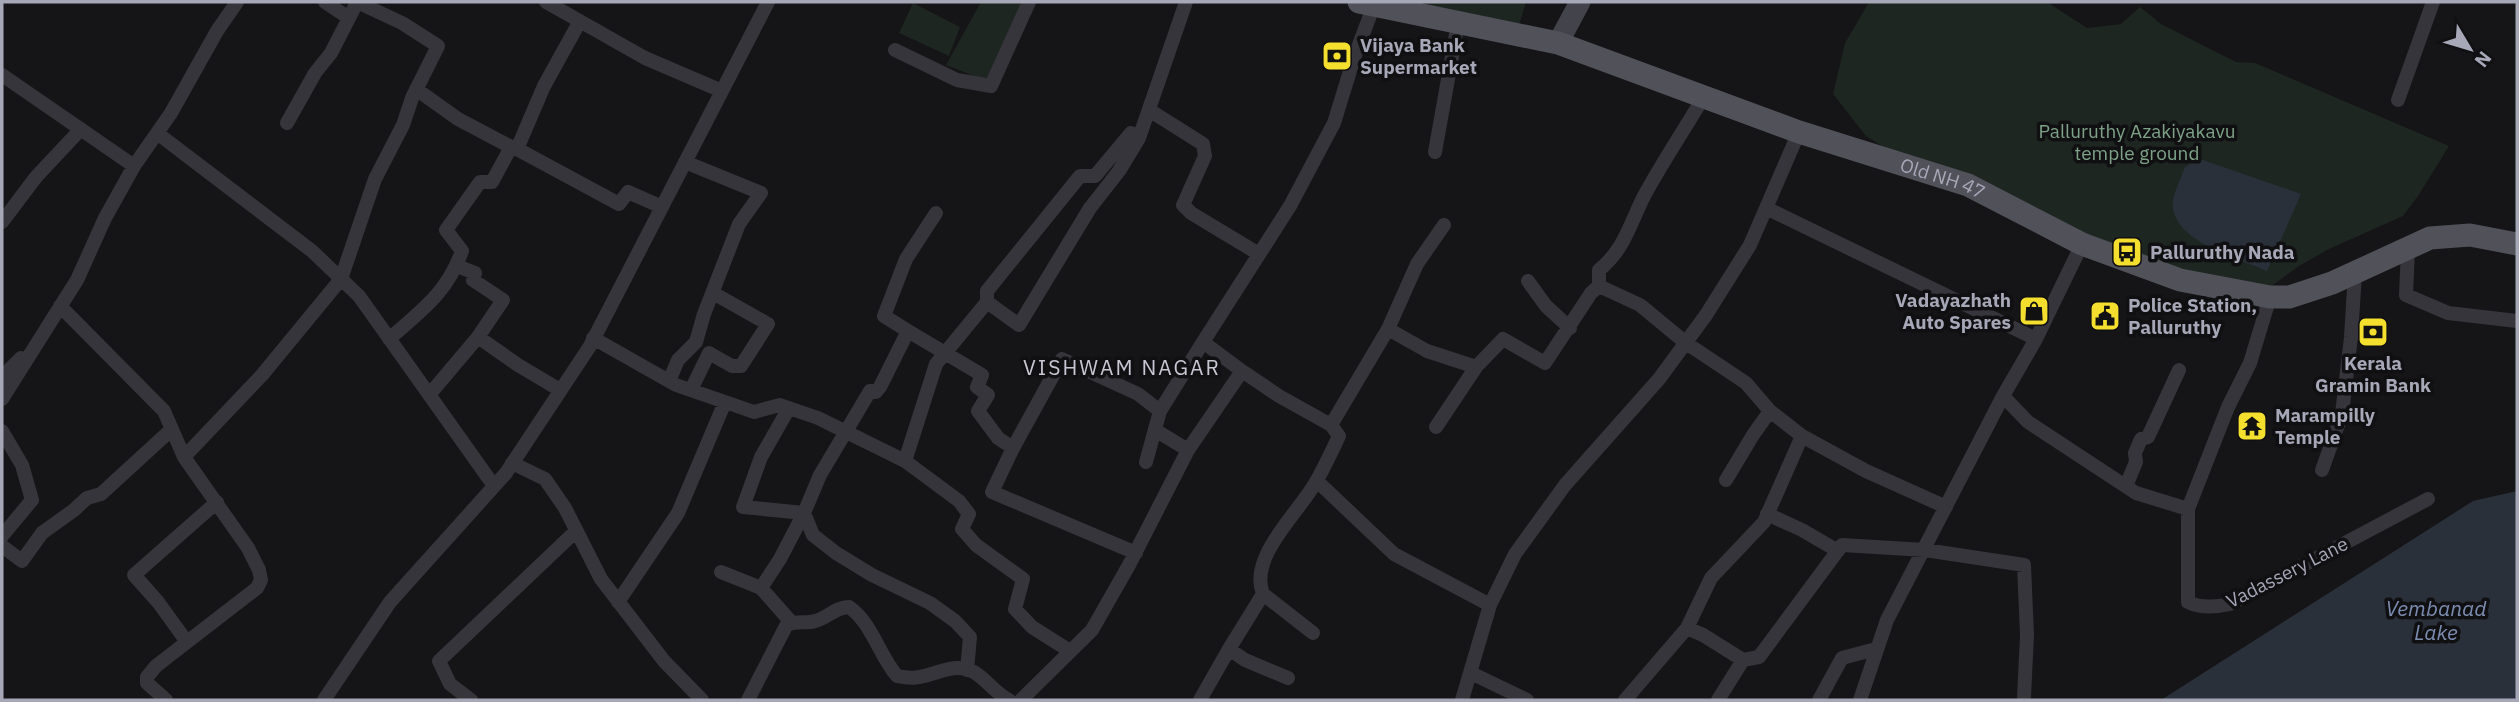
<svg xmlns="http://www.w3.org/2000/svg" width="2519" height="702" viewBox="0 0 2519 702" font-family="'IBM Plex Sans',sans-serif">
	<rect width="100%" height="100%" fill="#151416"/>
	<path fill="#1e2621" d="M981 2H1028L989 82 946 65Z
		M1390 2H1526L1517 32Z
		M1869 2H2047L2087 28 2121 24 2140 7 2161 24 2236 62 2255 63 2449 146 2418 196 2403 216 2329 249 2299 266 2265 291 2167 271 1914 166 1866 136 1833 94 1845 43Z
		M913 3 960 27 949 56 899 33Z"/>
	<path fill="#2a303a" d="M2200 159 2301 194 2267 271C2239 259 2179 243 2173 209 2171 196 2181 179 2185 167Z
		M2517 491V700H2161L2473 501Z"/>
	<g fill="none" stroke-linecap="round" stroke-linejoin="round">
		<path stroke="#36353b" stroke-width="14" d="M546 2 645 58 722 91
			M895 50 957 80 991 86 1029 2
			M2 75 134 166 105 218 77 280 2 399
			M416 89 458 119 511 147
			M2398 100 2433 2
			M1149 110 1203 144 1205 156 1183 205 1191 213 1259 254
			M287 123 315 73 331 53 349 18
			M157 133 312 251 359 296 494 486
			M517 149 619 204 628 192 662 207
			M1435 152 1458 23
			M134 166 171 113 217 31 237 2
			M1766 208 2036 339
			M2 222 36 177 81 129
			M2408 249 2406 295 2448 313 2517 321
			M457 266 475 273 473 280 503 300 478 337
			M1528 281 1546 306 1570 328
			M1599 286V270C1624 250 1630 224 1644 196 1662 163 1684 130 1703 98
			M987 302V291L1080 176H1095L1131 133 1139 138
			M60 306 164 411 184 457 248 548 259 570 261 580 257 588 156 666 147 677V683L166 700
			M1388 329 1427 351 1476 367 1503 339 1545 363 1591 293 1599 286 1640 305 1686 343 1746 383 1770 411 1802 436 1866 471 1946 507
			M908 331 884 316 906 259 936 213
			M593 338 676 385 754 412 780 405 818 418 905 461 936 364 987 302 1019 325 1090 208 1119 171 1139 138 1186 2
			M389 339C422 310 447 293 462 251L446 230 480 182H492L511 147 517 149 544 86 580 21
			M1242 371 1279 396 1331 425
			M2 377 21 358
			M669 381 678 360 696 342 704 314 739 224 761 193 685 162
			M691 390 709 353 732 366H741L768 324 713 293
			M429 395 478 337 518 365 560 390
			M2003 396 2028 422 2136 493 2188 509 2228 407 2250 363 2270 297
			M1436 427 1476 367
			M1155 430 1188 450
			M2 431 22 465 32 500 2 536
			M1013 448 1062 359 1138 394 1160 411
			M184 457 262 375 341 279 375 179 403 125 412 98 438 46 402 23 357 2 349 18 325 2
			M905 461 959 501 969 514 962 529 976 545 1023 579 1015 609 1032 627 1070 651
			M1146 462 1160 411 1203 342
			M512 463 545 479 565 508 601 579 664 661 702 700
			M2322 470 2342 414 2351 337 2355 273
			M1726 480 1753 435 1770 411
			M1317 481 1394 554 1490 605
			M2126 486 2136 462 2135 453 2141 439 2148 437 2179 370
			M2188 509V602C2200 608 2217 607 2230 604L2428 499
			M1767 514 1802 530 1838 551
			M2 546 22 561 42 533 74 510 87 498 101 494 172 429
			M721 572 761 588 791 622
			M761 588 780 559 804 513 743 507 761 457 789 408
			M1263 594 1313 633
			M618 602 678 513 725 402
			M1687 628 1703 635 1743 660 1759 657 1842 545 1925 550 2024 565 2027 635 2024 697
			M187 642 158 602 134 575 217 502
			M1229 649 1245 660 1288 678
			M967 670 970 637 955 621 930 603 872 575 836 553 813 535 804 513 820 475 870 391 876 392 880 387 908 331 982 375 977 387 988 395 978 411 998 438 1013 448 992 492 1136 553
			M1471 673 1527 700
			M324 700 390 602 506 473 590 346 768 2
			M471 700 450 684 439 661 576 531
			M748 700 786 626C794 620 806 624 815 621 828 618 835 607 849 607 872 623 879 655 897 676 904 677 912 679 919 677 938 674 954 662 974 672 987 680 996 694 1009 700
			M1021 700 1092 630 1129 565 1188 450 1242 371 1203 342 1290 206 1334 123 1354 58 1374 5
			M1200 700 1229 649 1263 594C1248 556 1300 512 1317 480 1325 466 1332 451 1339 436L1331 425 1388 329 1417 264 1444 225
			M1462 700 1490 605 1515 554 1565 485 1659 379 1706 315 1750 245 1799 132
			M1625 700 1687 628 1711 578 1764 522 1802 436
			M1718 700 1743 660
			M1819 700 1842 658 1876 649
			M1860 700 1887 620 2003 396 2036 339 2082 244"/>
		<path stroke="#43434b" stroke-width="21" d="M1558 43 1580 2"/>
		<path stroke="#51515a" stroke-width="23" id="s1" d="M1359 2 1558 43 1799 132 1968 185 2082 244 2180 280 2270 297H2289L2332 283 2430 238 2470 235 2517 244"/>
	</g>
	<defs>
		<g id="bank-square" transform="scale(1.575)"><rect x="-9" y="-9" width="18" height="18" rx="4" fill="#f4df2f" stroke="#100f11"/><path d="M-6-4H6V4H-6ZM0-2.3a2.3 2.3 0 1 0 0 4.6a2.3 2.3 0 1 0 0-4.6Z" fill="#111"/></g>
		<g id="bus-square" transform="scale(1.575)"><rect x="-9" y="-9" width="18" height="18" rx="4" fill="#f4df2f" stroke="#100f11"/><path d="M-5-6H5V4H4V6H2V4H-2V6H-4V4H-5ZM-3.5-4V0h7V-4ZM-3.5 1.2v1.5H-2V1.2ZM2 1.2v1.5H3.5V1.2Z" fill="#111"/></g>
		<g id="shop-square" transform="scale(1.575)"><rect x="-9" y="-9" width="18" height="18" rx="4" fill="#f4df2f" stroke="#100f11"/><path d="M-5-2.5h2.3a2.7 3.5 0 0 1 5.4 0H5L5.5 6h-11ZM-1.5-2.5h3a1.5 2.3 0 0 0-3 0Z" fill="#111"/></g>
		<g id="civic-square" transform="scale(1.575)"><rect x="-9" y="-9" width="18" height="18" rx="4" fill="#f4df2f" stroke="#100f11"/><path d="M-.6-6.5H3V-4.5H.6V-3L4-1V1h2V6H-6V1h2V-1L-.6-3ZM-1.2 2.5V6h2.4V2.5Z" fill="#111"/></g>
		<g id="temple-square" transform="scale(1.575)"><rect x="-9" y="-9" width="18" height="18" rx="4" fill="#f4df2f" stroke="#100f11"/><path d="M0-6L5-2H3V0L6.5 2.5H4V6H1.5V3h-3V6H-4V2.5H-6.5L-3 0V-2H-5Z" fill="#111"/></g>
	</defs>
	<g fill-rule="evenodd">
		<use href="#bank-square" x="1337" y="56"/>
		<use href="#bus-square" x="2127" y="252"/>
		<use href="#shop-square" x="2034" y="311"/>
		<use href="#civic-square" x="2105" y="316"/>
		<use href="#bank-square" x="2373" y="332"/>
		<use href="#temple-square" x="2252" y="426"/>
	</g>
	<g text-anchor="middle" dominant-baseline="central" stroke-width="7" stroke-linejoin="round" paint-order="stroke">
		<g font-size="19" font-weight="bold" fill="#a6a7b7" stroke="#100f11" text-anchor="start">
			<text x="1360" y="45">Vijaya Bank<tspan x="1360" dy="22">Supermarket</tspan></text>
			<text x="2150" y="252">Palluruthy Nada</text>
			<text x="2011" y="300" text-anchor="end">Vadayazhath<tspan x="2011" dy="22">Auto Spares</tspan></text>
			<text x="2128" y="305">Police Station,<tspan x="2128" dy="22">Palluruthy</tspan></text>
			<text x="2373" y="363" text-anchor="middle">Kerala<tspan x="2373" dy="22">Gramin Bank</tspan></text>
			<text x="2275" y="415">Marampilly<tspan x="2275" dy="22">Temple</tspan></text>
		</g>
		<g font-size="19" fill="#7da288" stroke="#100f11">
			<text x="2137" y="131">Palluruthy Azakiyakavu<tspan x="2137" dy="22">temple ground</tspan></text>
		</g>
		<g font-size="19" fill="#a6a7b7" stroke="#100f11">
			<text stroke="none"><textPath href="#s1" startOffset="611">Old NH 47</textPath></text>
			<text transform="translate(2287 572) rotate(-27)">Vadassery Lane</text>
		</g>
		<g font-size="21" letter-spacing="2" fill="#c7c7d3" stroke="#100f11">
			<text x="1122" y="367">VISHWAM NAGAR</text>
		</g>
		<g font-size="21" font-style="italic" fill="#7c8db2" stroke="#100f11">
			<text x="2436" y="608">Vembanad<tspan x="2436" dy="24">Lake</tspan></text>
		</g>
	</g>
	<rect width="2519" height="702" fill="none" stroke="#a6a7b7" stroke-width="7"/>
	<g transform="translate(2470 49) rotate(128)" stroke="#100f11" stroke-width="5" paint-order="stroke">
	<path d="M0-5L12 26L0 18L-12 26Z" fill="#a6a7b7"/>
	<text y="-10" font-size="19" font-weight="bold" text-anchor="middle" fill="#a6a7b7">N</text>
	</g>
</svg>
